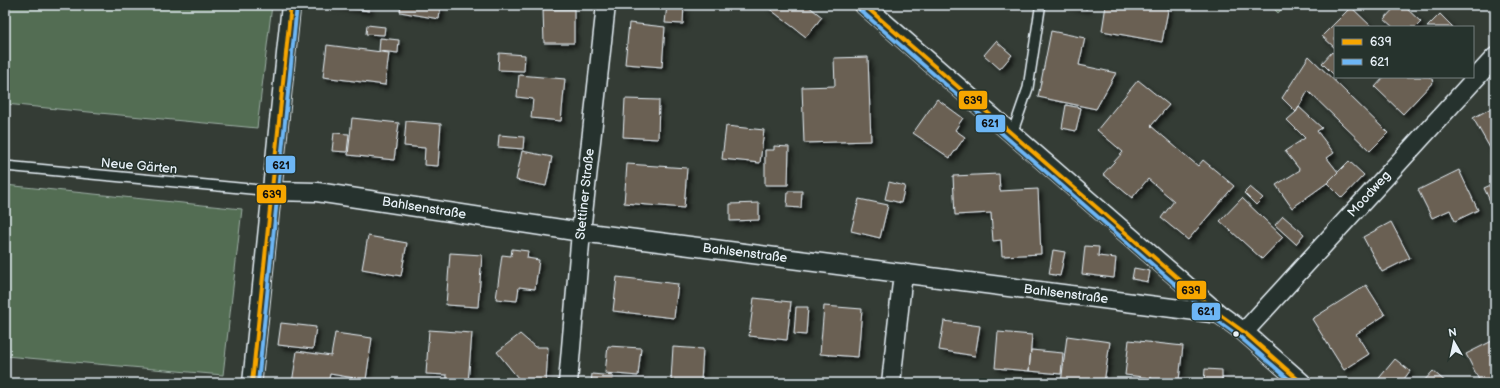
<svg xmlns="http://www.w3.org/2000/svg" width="1500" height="388" viewBox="0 0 1500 388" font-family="'Balsamiq Sans',sans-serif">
	<defs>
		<filter id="shadow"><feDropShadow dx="3.5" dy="3.5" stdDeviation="2" flood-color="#0009"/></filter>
	</defs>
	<rect width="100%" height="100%" fill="#343c35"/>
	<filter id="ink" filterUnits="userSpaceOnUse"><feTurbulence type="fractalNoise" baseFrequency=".025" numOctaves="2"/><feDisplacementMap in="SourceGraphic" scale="8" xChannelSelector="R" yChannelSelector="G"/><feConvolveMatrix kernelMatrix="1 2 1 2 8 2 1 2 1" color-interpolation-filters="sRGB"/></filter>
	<g filter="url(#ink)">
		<path fill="#536d53" stroke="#9eafa6" d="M5 5H272L257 128 5 104Z
			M1270 5H1286L1278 13Z
			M5 185 242 209 223 375 5 356Z"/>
		<path fill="#6a6053" stroke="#e8f1f8" filter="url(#shadow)" d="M331 5H370L369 11Z
			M401 5H441L439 19 400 12Z
			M667 5H684L683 24 665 23Z
			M769 5H807L822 17 806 37 767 7Z
			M1067 5H1088L1087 9Z
			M1106 5H1169L1162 42 1102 31Z
			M1397 5H1403L1421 22 1416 27H1393L1384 19Z
			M1351 7 1372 27H1335V48L1322 36Z
			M543 9H574V43H544Z
			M1440 14 1453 27H1427Z
			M629 23 665 27 662 67 625 64Z
			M367 25 385 27 384 35 366 34Z
			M1051 31 1085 38 1079 65 1116 73 1096 109 1038 97Z
			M380 38 399 40 398 53 379 51Z
			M996 41 1012 55 1000 69 984 55Z
			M327 45 389 53 385 85 323 77Z
			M1332 52 1335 55V76L1322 63Z
			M499 53 525 55 524 71 498 70Z
			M1309 56 1388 133 1370 151 1308 91 1296 112 1282 98Z
			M868 57 871 141 804 143 802 87 835 86 834 58Z
			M519 75 565 79 561 121 531 118 533 99 517 97Z
			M1384 77H1429L1434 81 1403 114 1375 87Z
			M1138 80 1169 105 1151 126 1198 166 1203 160 1234 186 1188 240 1161 218 1174 201 1148 179 1132 198 1103 174 1123 152 1097 130Z
			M625 99 659 100 658 139 623 137Z
			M937 99 963 118 955 130 965 137 950 158 913 133Z
			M1066 105 1081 108 1076 131 1062 128Z
			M1495 106V146L1490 148 1473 118Z
			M1299 107 1322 128 1317 131 1334 153 1327 158 1338 172 1327 183 1292 208 1276 185 1300 170 1285 151 1305 138 1287 120 1296 112Z
			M352 118 399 123 394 160 348 155Z
			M406 121 441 124 438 166 424 165 425 148 404 146Z
			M726 126 764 130 760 163 722 159Z
			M334 133 349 134 347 152 332 151Z
			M499 135 524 137 523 149 498 147Z
			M774 146 789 147 788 185H765V150H774Z
			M522 151 552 157 546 186 516 180Z
			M1349 161 1364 175 1342 198 1327 183Z
			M627 164 687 168 684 208 624 203Z
			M1459 170 1478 210 1455 221 1450 210 1432 218 1418 190Z
			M999 174 1000 191 1038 189 1041 254 1002 256 1001 240 993 241 991 213 955 215 953 176Z
			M889 182 905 186 901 203 885 199Z
			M1495 183V199L1490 201 1484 188Z
			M1250 187 1263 198 1256 205 1244 193Z
			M788 191H802L801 208 787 207Z
			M1242 198 1283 237 1262 259 1220 221Z
			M859 199 888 205 880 238 851 231Z
			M759 203V220L730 221V204Z
			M1283 216 1304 234 1296 244 1275 225Z
			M1391 222 1410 258 1382 272 1363 237Z
			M368 236 407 243 401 276 362 269Z
			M1085 246 1099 247 1098 256 1116 258 1114 278 1082 274Z
			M512 249 528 251 527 258 539 260 535 289 519 287 517 301 496 299 502 255 511 256Z
			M1053 250 1065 252 1060 276 1049 274Z
			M450 253 482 255 478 307 446 305Z
			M1134 268 1150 271 1148 282 1132 279Z
			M617 277 678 284 674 318 613 311Z
			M1366 285 1385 315 1356 334 1369 354 1344 370 1312 319Z
			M754 298 791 302 787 340 749 336Z
			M824 306 862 309 858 357 820 354Z
			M796 307H808L806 335 794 334Z
			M944 321 980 326 975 356 939 350Z
			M281 323 316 327 313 349 278 345Z
			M429 330 472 333 468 383H447V375L426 374Z
			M998 332 1032 335 1029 371 995 368Z
			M335 333 372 338 366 380 330 374 328 383H292L297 351 331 356Z
			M520 334 535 347H548L546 383H522L497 352Z
			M1067 336 1110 342 1104 383H1061Z
			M1129 340 1183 346 1179 380 1173 379V383H1151L1152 378 1125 375Z
			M1492 341 1495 346V383H1473L1479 380 1466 354Z
			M608 346 641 348 638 376 605 373Z
			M673 347 703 349 701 382 671 380Z
			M1031 350 1063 353 1061 374 1029 371Z
			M1395 359 1410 371 1401 383H1375Z
			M1205 369 1222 370V383H1204Z
			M1433 371 1447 383H1422Z
			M592 374 613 376 612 383H591Z"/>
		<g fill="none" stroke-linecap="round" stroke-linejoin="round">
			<g stroke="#e8f1f8" stroke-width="12">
				<path id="service" d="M1012 134 1028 88 1040 9
					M5 166 271 191"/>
			</g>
			<g stroke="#e8f1f8" stroke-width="21">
				<path id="minor" d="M864 5 1219 314 1244 332 1302 383
					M271 191 317 192 581 232 1219 314
					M1244 332 1495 57
					M252 383 291 5
					M568 383 581 232 606 5
					M891 383 903 273"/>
			</g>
			<use href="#service" stroke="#26332d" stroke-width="9"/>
			<use href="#minor" stroke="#26332d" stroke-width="18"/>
			<g stroke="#26332d" stroke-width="7">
				<path id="bus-1" d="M864 5 1219 314 1244 332 1302 383
					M252 383 291 5"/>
			</g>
			<g stroke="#26332d" stroke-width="7">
				<path id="bus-2" d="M860 10 1215 319 1240 337 1293 383
					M258 383 297 6"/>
			</g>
			<use href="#bus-1" stroke="#f7a600" stroke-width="4"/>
			<use href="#bus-2" stroke="#6db6f5" stroke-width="4"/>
		</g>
	</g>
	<circle fill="#e8f1f8" stroke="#26332d" stroke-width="1.5" cx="1236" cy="334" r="3.5"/>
	<g text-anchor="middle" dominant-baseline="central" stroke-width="3" stroke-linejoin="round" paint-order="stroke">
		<g font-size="13" fill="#e8f1f8" stroke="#26332d">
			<text transform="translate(139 166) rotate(5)">Neue Gärten</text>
			<text transform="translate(585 194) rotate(-84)">Stettiner Straße</text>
			<text transform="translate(1369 194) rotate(-48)">Moodweg</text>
			<text transform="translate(424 208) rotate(9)">Bahlsenstraße</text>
			<text transform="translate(745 253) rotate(7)">Bahlsenstraße</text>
			<text transform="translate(1066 294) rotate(7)">Bahlsenstraße</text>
		</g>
	</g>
	<g stroke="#26332d" stroke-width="1.5">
		<rect x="958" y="90" width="30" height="20" rx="4" fill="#f7a600"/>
		<rect x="975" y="114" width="31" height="19" rx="4" fill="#6db6f5"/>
		<rect x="265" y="155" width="31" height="19" rx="4" fill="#6db6f5"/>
		<rect x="256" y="184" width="31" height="20" rx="4" fill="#f7a600"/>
		<rect x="1176" y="280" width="31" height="20" rx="4" fill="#f7a600"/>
		<rect x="1191" y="302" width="30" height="19" rx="4" fill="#6db6f5"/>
	</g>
	<g font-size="11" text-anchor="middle" font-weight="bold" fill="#111">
		<text x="973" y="104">639</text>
		<text x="990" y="127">621</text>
		<text x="281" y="169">621</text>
		<text x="272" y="198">639</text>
		<text x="1191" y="294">639</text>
		<text x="1206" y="315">621</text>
	</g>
	<rect width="1500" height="388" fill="none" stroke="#26332d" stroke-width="20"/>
	<rect x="10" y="10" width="1480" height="368" fill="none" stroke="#e8f1f8" stroke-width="1.5" filter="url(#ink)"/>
	<rect x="1334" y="26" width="140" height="52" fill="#26332d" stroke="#747f7e"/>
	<rect x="1342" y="39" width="20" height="6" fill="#f7a600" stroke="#747f7e"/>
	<text x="1370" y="46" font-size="12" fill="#e8f1f8">639</text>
	<rect x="1342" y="59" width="20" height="6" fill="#6db6f5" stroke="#747f7e"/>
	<text x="1370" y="66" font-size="12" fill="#e8f1f8">621</text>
	<g transform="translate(1454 342) rotate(351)" stroke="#26332d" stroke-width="3" paint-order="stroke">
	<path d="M0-3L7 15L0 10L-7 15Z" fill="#e8f1f8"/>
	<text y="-6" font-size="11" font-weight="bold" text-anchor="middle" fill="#e8f1f8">N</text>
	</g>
</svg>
